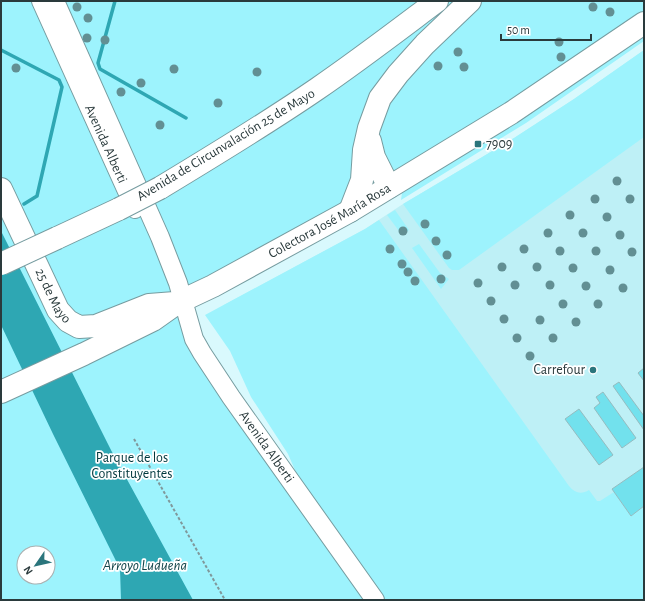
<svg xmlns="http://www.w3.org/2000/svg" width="645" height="601" viewBox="0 0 645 601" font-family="'Alegreya Sans',sans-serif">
	<rect width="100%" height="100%" fill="#d9f9fd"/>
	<path fill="#bef0f6" d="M644 50V600L224 305 365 229 403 204 514 138 574 99Z"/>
	<path fill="#9df3fd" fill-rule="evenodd" d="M1 1H644V23L183 300 194 339 375 600H1ZM24 553H48V577H24Z
		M644 33V41L526 123 401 200 402 193 404 190Z
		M644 50V137L459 270H452L449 268 403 204 514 138 574 99Z
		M395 210 409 230 402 235 387 215Z
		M379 220 569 486C575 493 581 495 589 490L597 501H600L614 492 631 515 644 506V600H382L301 484 288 454 251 397 230 351 205 315 365 229Z
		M419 244 440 273 449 279 441 289 412 248Z"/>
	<path fill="#2ea7b3" d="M1 231 112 452 193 600H121L120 569 53 434 1 325Z"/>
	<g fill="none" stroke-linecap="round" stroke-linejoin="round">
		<path stroke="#2ea7b3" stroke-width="3.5" d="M115 1 98 63 100 69 186 118
			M1 50 59 80 62 87 37 196 24 204"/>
	</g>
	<path fill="#72e1ed" stroke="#95bcc0" d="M644 368V381L638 373Z
		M619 382 644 416V430L613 386Z
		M603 392 636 438 622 448 594 408 600 403 596 397Z
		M579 409 613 455 599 465 565 419Z
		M644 467V506L631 516 612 489Z"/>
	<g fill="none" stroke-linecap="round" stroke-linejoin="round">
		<g stroke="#769ca0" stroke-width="20">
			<g id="minor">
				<path id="s1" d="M41 1 135 209"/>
				<path id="s2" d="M55 1 160 237 178 283 194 339 202 353 231 397 375 600"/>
			</g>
		</g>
		<g stroke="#769ca0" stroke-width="24">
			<g id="major">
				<path id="s3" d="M1 189 58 310 68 321 79 327 96 326 149 305 175 303"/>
				<path id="s4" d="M1 392 84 354 153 320 177 303 213 286 350 211 511 113 644 23"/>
			</g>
		</g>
		<g stroke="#769ca0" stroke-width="24">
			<path id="highway" d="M370 141 374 157 389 187
				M160 188C213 156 266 124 317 89 358 61 397 31 437 1
				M350 211 362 180 364 150 369 128 380 98 398 74 425 44 470 1
				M57 238 119 209"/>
		</g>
		<path stroke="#80989b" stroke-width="2" stroke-dasharray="3 2" stroke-linecap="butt" d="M134 439 225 600"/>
		<use href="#minor" stroke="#fff" stroke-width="18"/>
		<use href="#major" stroke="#fff" stroke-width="22"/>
		<use href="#highway" stroke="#fff" stroke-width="22"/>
		<g stroke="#769ca0" stroke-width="24" stroke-linecap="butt">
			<path id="highway-bridge" d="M119 209 160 188
				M1 264 57 238"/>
		</g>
		<use href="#highway-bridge" stroke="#fff" stroke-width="22"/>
	</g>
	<g fill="#628f93">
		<circle cx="77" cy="7" r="4.5"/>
		<circle cx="593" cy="7" r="4.5"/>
		<circle cx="610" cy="12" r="4.5"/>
		<circle cx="88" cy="18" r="4.5"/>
		<circle cx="87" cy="38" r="4.5"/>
		<circle cx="105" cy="40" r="4.5"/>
		<circle cx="559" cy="42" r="4.5"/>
		<circle cx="458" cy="52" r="4.5"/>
		<circle cx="561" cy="57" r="4.5"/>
		<circle cx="438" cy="66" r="4.5"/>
		<circle cx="464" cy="67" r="4.5"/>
		<circle cx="16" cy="68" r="4.5"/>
		<circle cx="174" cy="69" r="4.5"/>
		<circle cx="257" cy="72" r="4.5"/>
		<circle cx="141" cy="83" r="4.5"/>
		<circle cx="121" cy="92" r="4.5"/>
		<circle cx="218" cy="103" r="4.5"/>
		<circle cx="160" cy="125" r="4.5"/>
		<circle cx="617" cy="181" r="4.5"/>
		<circle cx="595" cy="199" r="4.5"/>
		<circle cx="630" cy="199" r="4.5"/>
		<circle cx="570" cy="215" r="4.5"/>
		<circle cx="607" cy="217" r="4.5"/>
		<circle cx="425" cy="224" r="4.5"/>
		<circle cx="403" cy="231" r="4.5"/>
		<circle cx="548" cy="233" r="4.5"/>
		<circle cx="583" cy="233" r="4.5"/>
		<circle cx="620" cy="235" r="4.5"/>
		<circle cx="436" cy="241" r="4.5"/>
		<circle cx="390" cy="249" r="4.5"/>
		<circle cx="524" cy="249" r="4.5"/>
		<circle cx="560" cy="251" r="4.5"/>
		<circle cx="596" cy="251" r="4.5"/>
		<circle cx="632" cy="252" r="4.5"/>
		<circle cx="447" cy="255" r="4.5"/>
		<circle cx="402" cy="264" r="4.5"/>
		<circle cx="502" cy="267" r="4.5"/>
		<circle cx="537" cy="267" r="4.5"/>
		<circle cx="573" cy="268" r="4.5"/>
		<circle cx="610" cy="270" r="4.5"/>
		<circle cx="408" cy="272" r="4.5"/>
		<circle cx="441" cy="279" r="4.5"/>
		<circle cx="415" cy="281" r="4.5"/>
		<circle cx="478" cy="283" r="4.5"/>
		<circle cx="515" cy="285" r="4.5"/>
		<circle cx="550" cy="285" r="4.5"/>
		<circle cx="586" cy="286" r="4.5"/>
		<circle cx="623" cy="288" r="4.5"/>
		<circle cx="491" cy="301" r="4.5"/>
		<circle cx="563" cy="304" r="4.5"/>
		<circle cx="598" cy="304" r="4.5"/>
		<circle cx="504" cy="319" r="4.5"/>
		<circle cx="540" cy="320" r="4.5"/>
		<circle cx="576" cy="322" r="4.5"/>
		<circle cx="517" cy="338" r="4.5"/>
		<circle cx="553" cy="338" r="4.5"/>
		<circle cx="530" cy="356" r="4.5"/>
	</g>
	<g fill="#2b757c" stroke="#fff" stroke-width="1.5">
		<rect x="474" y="140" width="8" height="8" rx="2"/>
		<circle cx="593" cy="370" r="4"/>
	</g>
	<g text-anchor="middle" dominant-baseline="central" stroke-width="3.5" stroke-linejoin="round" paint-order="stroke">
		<g font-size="14" fill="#2a3a3c" stroke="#fff">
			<text stroke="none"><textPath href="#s1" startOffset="157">Avenida Alberti</textPath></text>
			<text transform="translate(226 145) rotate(-31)">Avenida de Circunvalación 25 de Mayo</text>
			<text stroke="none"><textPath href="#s4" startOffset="371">Colectora José María Rosa</textPath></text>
			<text stroke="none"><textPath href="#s3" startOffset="119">25 de Mayo</textPath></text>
			<text stroke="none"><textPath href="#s2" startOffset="496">Avenida Alberti</textPath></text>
		</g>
		<g font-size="14" fill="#2a3a3c" stroke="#fff" text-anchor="start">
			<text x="486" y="144">7909</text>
			<text x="585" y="370" text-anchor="end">Carrefour</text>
		</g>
		<g font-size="14" fill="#00383d" stroke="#fff">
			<text x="132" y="458">Parque de los<tspan x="132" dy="16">Constituyentes</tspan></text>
		</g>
		<g font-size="15" font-style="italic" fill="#114449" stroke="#fff">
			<text x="145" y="565">Arroyo Ludueña</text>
		</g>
	</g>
	<rect width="645" height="601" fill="none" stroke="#2a3a3c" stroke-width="4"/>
	<g transform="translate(36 565) rotate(236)"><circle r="19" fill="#ffffff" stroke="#aab0b1"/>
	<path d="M0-3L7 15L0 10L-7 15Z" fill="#2b757c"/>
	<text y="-6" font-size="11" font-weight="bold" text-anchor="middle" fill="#2a3a3c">N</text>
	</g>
	<path d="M501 34v6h90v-6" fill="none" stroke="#2a3a3c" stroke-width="2"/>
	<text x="507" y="34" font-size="12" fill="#2a3a3c" stroke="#ffffff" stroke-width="3" paint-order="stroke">50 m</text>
</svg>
